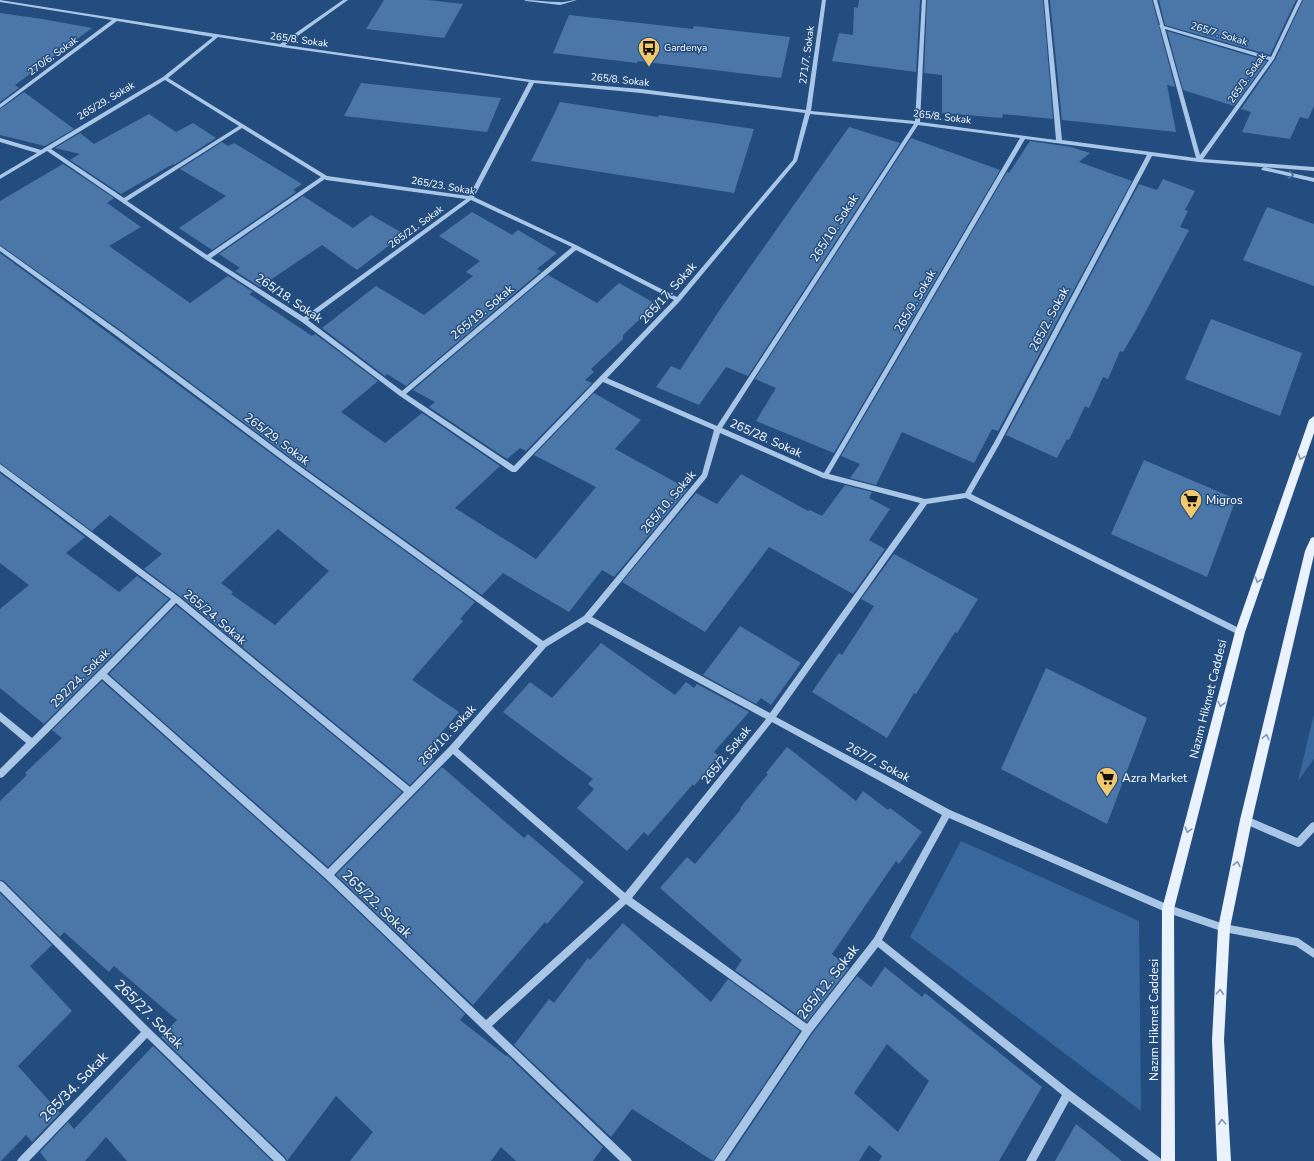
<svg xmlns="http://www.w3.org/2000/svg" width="1314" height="1161" viewBox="0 0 1314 1161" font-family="'Nunito Sans',sans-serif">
	<rect width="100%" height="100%" fill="#234d7f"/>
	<path fill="#37679c" d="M1314 714V759L1298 781Z
		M961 841 1139 921 1141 1111 910 937Z"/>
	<path fill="#4b77a8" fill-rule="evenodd" d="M384 0H427L463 4 444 38 366 29Z
		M859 0H920L916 72 832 61 839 33 853 35 854 7 858 8Z
		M927 0H1043L1053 119 1003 114 1002 118 942 113V75L924 73Z
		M1050 0H1152L1175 87 1167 85 1176 132 1062 120Z
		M1159 0H1296L1270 55 1165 25Z
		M1303 0H1314V106L1308 119 1300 117 1290 139 1242 132 1251 112 1241 109 1275 60Z
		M0 13 42 19 92 28 15 85 19 88 0 102Z
		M569 15 693 29 694 26 790 37 781 78 638 61 637 63 553 53Z
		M1167 31 1267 61 1234 106 1183 90Z
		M361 83 501 98 487 132 344 116Z
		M24 92 74 129 45 146 0 135V109Z
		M560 102 658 117 659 115 754 129 734 193 531 161Z
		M149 114 176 132 193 123 216 138 174 165 173 164 121 194 70 160 80 154 55 148 80 133 94 144Z
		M849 127 900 143 748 376 726 367 699 405 656 387 671 366 680 370 721 308Z
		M911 138 1000 170 834 453 756 421 776 388 755 379Z
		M1030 141 1071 147 1090 153 1079 162 1132 181 998 431 992 429 974 463 902 432 876 485 850 478 860 464 841 456 1007 172 1009 173Z
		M222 142 228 146 234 143 302 184 293 190 296 192 212 250 179 228 226 196 180 169Z
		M63 164 114 198 107 203 141 227 109 246 190 303 228 276 253 292 249 294 312 336 315 334 378 381 341 412 385 443 422 413 500 466 455 508 536 559 596 487 534 455 594 393 641 420 615 449 688 489 614 577 602 570 569 612 503 573 482 595 295 461 123 332 0 245V201Z
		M1163 179 1195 191 1185 210 1188 211 1180 227 1189 230 1137 328 1123 352 1120 351 1108 379 1103 377 1089 408 1085 406 1069 440 1067 439 1057 458 1006 435 1139 184 1157 190Z
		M303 196 353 228 371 215 404 234 357 270 322 245 260 287 235 271 240 268 219 254Z
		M1267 207 1314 224V286L1243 260Z
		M472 212 512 235 518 230 557 253 537 269 541 271 406 386 387 374 385 376 322 328 376 286 424 315 473 276 466 272 480 261 439 236Z
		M0 253 289 467 475 602 460 619 463 621 412 680 459 712 425 752 434 760 410 785 180 596 144 569 162 554 110 515 92 531 0 463ZM278 529 329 571 275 625 231 594 233 592 221 583Z
		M548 275 597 303 619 283 656 304 623 335V339L591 369 594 372 585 380 592 383 526 451 520 448 507 459 429 407 435 402 413 390Z
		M1211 319 1302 353 1280 416 1185 379Z
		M1144 460 1236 499 1207 577 1111 534Z
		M0 473 85 537 66 553 119 592 137 576 169 599 44 724 0 688V609L29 585 0 563Z
		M741 474 808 511 810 510 822 516 845 485 872 492 869 498 890 509 869 540 885 549 853 594 769 547 705 632 622 582 696 493 717 504Z
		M894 554 978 599 957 633 955 632 916 694 914 693 887 738 812 692 839 653 842 655 874 606 861 599Z
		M176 605 402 792 328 867 109 674Z
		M740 626 801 663 771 705 761 698 756 704 703 675Z
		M601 643 675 695 686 682 694 688 697 684 749 712 714 752 719 756 694 786 693 784 648 836 644 832 627 851 577 808 594 789 588 784 593 779 503 712 530 682 552 698Z
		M1046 668 1147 718 1107 824 1001 769Z
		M102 681 324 879 465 1014 460 1020 506 1056 507 1055 603 1147 593 1161H516L501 1147 491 1161H350L373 1132 336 1096 287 1161 285 1157 161 1037 177 1020 114 966 109 972 64 932 60 937 4 881 0 880V801L27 775 25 773 62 738 52 730Z
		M787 747 856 801 863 791 888 810 890 808 922 832 899 864 896 861 832 954 849 968 807 1022 735 970 742 960 660 888 687 857 695 864 741 809 740 808 768 774 766 773Z
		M442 767 524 838 528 834 584 882 547 924 545 922 473 1005 336 875Z
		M0 893 52 945 30 966 72 1011 18 1066 60 1113 32 1142 26 1135 1 1161H0Z
		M623 923 711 1002 728 979 800 1031 713 1161 632 1109 611 1137 514 1045 549 999 554 1003 588 958 590 960Z
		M885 967 922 997 925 993 1042 1087 999 1161H879L882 1156 869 1145 859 1161H727L812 1034 857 976 871 987ZM887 1044 929 1081 898 1132 854 1093Z
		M153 1046 272 1161H127L106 1137 85 1161H47L40 1152 68 1122 74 1129Z
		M1076 1124 1122 1161H1055Z"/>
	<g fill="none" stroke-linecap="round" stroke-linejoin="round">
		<path fill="#a9c6e6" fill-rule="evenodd" d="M0 0 280 44 343 0H348L285 45 532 80 641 89 806 110 822 0H826L811 111 915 121 922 0H926L920 122 1056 140 1044 0H1048L1062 140 1196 158 1160 27 1159 26 1160 25 1153 0H1157L1164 26 1271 57 1298 0H1302L1274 59 1203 159 1314 167V171L1199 162 1152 156 999 445 971 494 1243 630 1244 632 1243 634 1240 635 1237 634 966 498 927 504 776 717 950 810 1169 905 1224 924 1298 938 1314 949V958L1296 946 1224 932 1168 913 949 818 882 940 1071 1091 1160 1158 1162 1161H1149L1069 1101 1036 1161H1026L1062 1095 878 947 811 1033 725 1161H714L802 1031 626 904 492 1026 630 1158 632 1161H620L325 878 102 679 3 777 0 778V769L26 743 0 721V712L32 738 171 599 0 471V464L179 597 410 787 450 746 538 646 290 466 118 337 0 251V246L122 333 294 462 543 641 584 616 702 474 714 430 603 382 516 472H512L400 396 302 322 205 259 47 151 0 179V175L37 153 0 142V138L41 150 163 77 213 37 117 21 0 108V104L112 20 0 2ZM1165 29 1269 60 1200 155ZM218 37 281 47 529 82 469 196 327 176 168 78ZM165 80 239 126 124 198 51 149ZM534 83 641 93 805 113 793 160 677 297 578 246 474 197ZM810 114 914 124 717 426 607 378 680 301 797 161ZM918 125 1020 138 824 473 722 428ZM242 128 321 177 207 255 127 201ZM1025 139 1147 155 995 441 965 493 925 499 829 474ZM325 179 326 180 466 199 304 317 211 258ZM471 200 572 247 402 391 308 320ZM576 250 674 300 514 466 406 394ZM720 433 823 478 920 503 770 713 592 617 707 477ZM176 603 404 792 328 869 107 674ZM587 622 766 719 625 893 458 749 546 647ZM772 722 942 815 874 938 807 1024 632 898ZM453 754 620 899 486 1020 334 875Z
			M524 0C535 0 547 2 559 2 565 3 571 0 577 0L560 5 526 1Z
			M1264 167 1314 178V182L1262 170 1261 169Z
			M1246 816 1297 838 1311 823 1314 822V832L1301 846 1298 847 1243 823 1242 820 1243 817Z
			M0 881 3 882 150 1029 284 1158 286 1161H274L147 1038 29 1161H17L19 1158 141 1032 0 891Z"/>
		<path fill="#eaf2fd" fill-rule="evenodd" d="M1314 416V433L1245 632 1174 909 1175 1161H1161L1162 909 1235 632 1309 420Z
			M1314 537V555L1252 820 1230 928 1224 1040 1231 1161H1217L1212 1040 1218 928 1240 820 1305 551 1311 538Z"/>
	</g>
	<defs><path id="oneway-chevron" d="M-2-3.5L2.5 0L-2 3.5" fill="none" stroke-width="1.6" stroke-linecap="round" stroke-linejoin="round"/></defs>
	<use stroke="#5277a3" href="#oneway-chevron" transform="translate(1291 175) rotate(13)"/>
	<g stroke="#7d97b8">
		<use href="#oneway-chevron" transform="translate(1301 457) rotate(110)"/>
		<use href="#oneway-chevron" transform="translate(1258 580) rotate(109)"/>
		<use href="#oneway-chevron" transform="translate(1221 704) rotate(104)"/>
		<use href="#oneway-chevron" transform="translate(1266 737) rotate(-76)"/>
		<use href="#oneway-chevron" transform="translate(1188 830) rotate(105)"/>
		<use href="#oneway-chevron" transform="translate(1237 864) rotate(-78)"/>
		<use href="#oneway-chevron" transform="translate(1220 992) rotate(-87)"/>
		<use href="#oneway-chevron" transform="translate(1222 1122) rotate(-93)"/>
	</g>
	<defs>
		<g id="bus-pin" transform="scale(1.15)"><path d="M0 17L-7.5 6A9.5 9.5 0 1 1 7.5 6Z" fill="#f1c86c" stroke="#234d7f"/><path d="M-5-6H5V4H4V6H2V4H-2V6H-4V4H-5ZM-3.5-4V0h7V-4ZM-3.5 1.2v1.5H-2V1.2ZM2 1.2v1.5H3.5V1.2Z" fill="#111"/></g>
		<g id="supermarket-pin" transform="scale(1.15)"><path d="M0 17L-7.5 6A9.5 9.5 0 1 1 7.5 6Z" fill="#f1c86c" stroke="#234d7f"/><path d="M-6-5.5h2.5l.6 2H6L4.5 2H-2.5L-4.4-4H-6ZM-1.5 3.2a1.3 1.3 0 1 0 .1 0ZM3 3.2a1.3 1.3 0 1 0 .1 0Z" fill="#111"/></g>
	</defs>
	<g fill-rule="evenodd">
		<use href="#bus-pin" x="649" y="48"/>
		<use href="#supermarket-pin" x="1191" y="500"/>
		<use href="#supermarket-pin" x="1107" y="778"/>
	</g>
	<g text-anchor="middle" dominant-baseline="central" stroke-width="3" stroke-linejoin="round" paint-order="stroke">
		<g font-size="10" fill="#fff" stroke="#234d7f">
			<text transform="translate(1219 34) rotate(17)">265/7. Sokak</text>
			<text transform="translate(299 40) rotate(8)">265/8. Sokak</text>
			<text transform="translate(807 55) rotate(-82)">271/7. Sokak</text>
			<text transform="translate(53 56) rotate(-36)">270/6. Sokak</text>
			<text transform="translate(1247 78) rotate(-55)">265/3. Sokak</text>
			<text transform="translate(620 80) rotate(6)">265/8. Sokak</text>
			<text transform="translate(106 101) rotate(-31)">265/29. Sokak</text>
			<text transform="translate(942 117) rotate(7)">265/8. Sokak</text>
			<text transform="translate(443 186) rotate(10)">265/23. Sokak</text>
			<text transform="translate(416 227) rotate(-36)">265/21. Sokak</text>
		</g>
		<g font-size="10" fill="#fff" stroke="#234d7f" text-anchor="start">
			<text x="664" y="48">Gardenya</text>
		</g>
		<g font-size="12" fill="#fff" stroke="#234d7f">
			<text transform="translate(834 228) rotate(-57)">265/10. Sokak</text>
			<text transform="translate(668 293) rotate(-48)">265/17. Sokak</text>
			<text transform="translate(289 298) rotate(34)">265/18. Sokak</text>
			<text transform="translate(915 301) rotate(-60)">265/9. Sokak</text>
			<text transform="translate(482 312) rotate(-40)">265/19. Sokak</text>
			<text transform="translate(1049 319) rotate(-62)">265/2. Sokak</text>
			<text transform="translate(766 438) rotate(24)">265/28. Sokak</text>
			<text transform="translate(277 439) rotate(37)">265/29. Sokak</text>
			<text transform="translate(668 502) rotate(-50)">265/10. Sokak</text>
			<text transform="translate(215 617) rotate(40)">265/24. Sokak</text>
			<text transform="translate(80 678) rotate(-45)">292/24. Sokak</text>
			<text transform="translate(1208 699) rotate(-76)">Nazım Hikmet Caddesi</text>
			<text transform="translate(447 735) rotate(-47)">265/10. Sokak</text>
			<text transform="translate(726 755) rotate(-51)">265/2. Sokak</text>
			<text transform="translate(878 762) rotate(28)">267/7. Sokak</text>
			<text transform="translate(1154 1020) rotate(-90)">Nazım Hikmet Caddesi</text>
		</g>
		<g font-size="12" fill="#fff" stroke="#234d7f" text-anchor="start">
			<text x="1206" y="500">Migros</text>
			<text x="1122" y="778">Azra Market</text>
		</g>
		<g font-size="14" fill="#fff" stroke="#234d7f">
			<text transform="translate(377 904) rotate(44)">265/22. Sokak</text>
			<text transform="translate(828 982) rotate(-52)">265/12. Sokak</text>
			<text transform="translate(149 1014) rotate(45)">265/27. Sokak</text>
			<text transform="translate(74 1087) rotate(-46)">265/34. Sokak</text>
		</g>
	</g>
</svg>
